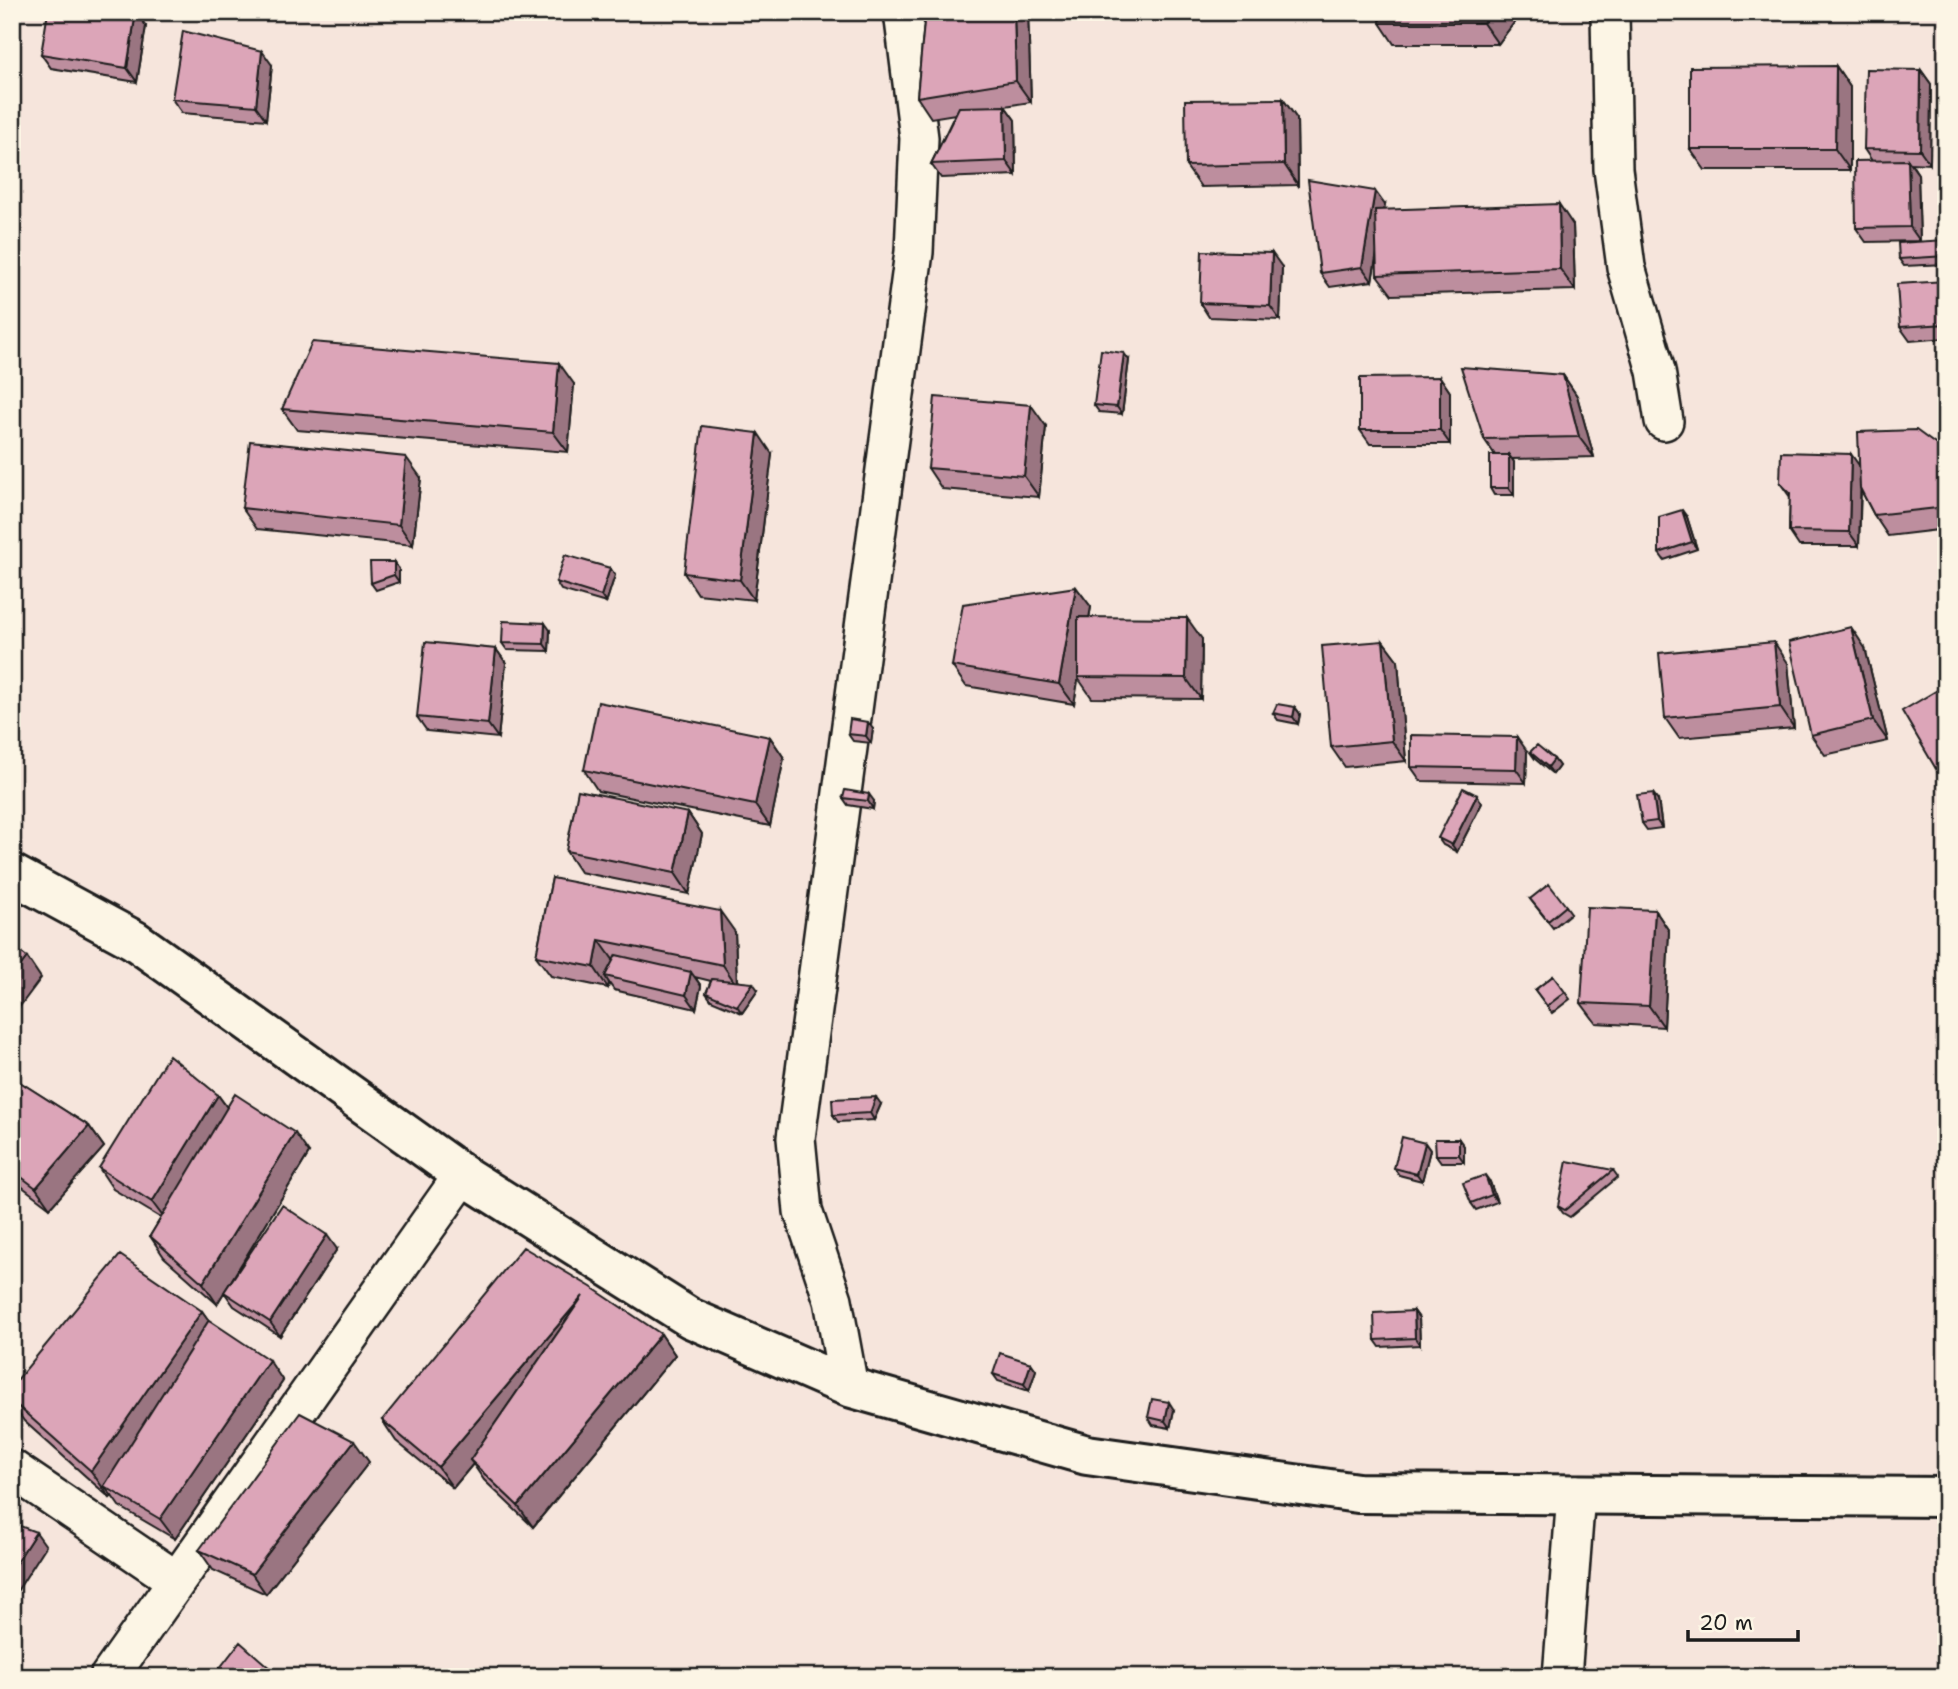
<svg xmlns="http://www.w3.org/2000/svg" width="1958" height="1689" viewBox="0 0 1958 1689" font-family="'Shantell Sans',sans-serif">
	<rect width="100%" height="100%" fill="#f6e5dc"/>
	<filter id="ink" filterUnits="userSpaceOnUse"><feTurbulence type="fractalNoise" baseFrequency=".0143" numOctaves="2"/><feDisplacementMap in="SourceGraphic" scale="14" xChannelSelector="R" yChannelSelector="G"/><feConvolveMatrix kernelMatrix="1 2 1 2 8 2 1 2 1" color-interpolation-filters="sRGB"/></filter>
	<g filter="url(#ink)">
		<g fill="none" stroke-linecap="round" stroke-linejoin="round">
			<g stroke="#1c1c1c" stroke-width="42">
				<path id="minor" d="M1610 12 1613 169 1626 267 1656 371 1664 421
					M849 1387 833 1300 803 1211 796 1138 914 252 919 138 903 12
					M12 1469 176 1580
					M109 1677 463 1175
					M1562 1677 1576 1494"/>
			</g>
			<g stroke="#1c1c1c" stroke-width="44">
				<path id="major" d="M12 874 134 940 463 1175 690 1318 849 1387 1087 1455 1358 1493 1946 1497"/>
			</g>
			<use href="#minor" stroke="#fcf5e5" stroke-width="37"/>
			<use href="#major" stroke="#fcf5e5" stroke-width="38"/>
		</g>
		<path fill="#bd8e9e" stroke="#1c1c1c" stroke-width="2" d="M925 12H1028L1031 102 1005 106 1015 120 1016 175 941 178 931 164 955 114 931 118 917 97Z
			M1380 12H1522L1498 44H1394L1380 23Z
			M146 26 137 82 51 68 41 54Z
			M272 65 266 120 182 113 172 99Z
			M1836 66 1850 87V170H1705L1690 149Z
			M1921 70 1931 84 1930 164 1911 163 1918 174 1920 241 1866 242 1856 228 1872 161 1864 149Z
			M1283 99 1297 119 1298 185 1201 187 1186 166Z
			M1385 205 1384 210 1573 225 1575 290 1392 295 1377 275V254L1372 281 1330 287 1320 273Z
			M1946 240V264L1904 266 1899 259Z
			M1282 267 1280 320 1209 317 1200 303Z
			M1946 281V338L1910 341 1900 327Z
			M1129 360 1122 414 1099 412 1094 405Z
			M1563 375 1577 396 1594 457 1512 459 1514 462V495H1494L1490 488 1495 455 1484 439Z
			M1440 377 1450 392V444H1370L1360 430Z
			M574 384 568 452 297 430 282 409Z
			M1046 426 1039 497 942 489 928 468Z
			M1946 452V529L1888 536 1874 515 1861 490 1859 546H1799L1789 531 1790 497 1780 483 1859 465Z
			M772 454 754 600 698 594 684 573Z
			M421 478 413 545 257 529 242 508Z
			M1687 517 1697 549 1664 560 1659 553Z
			M610 568 615 575 606 603 561 590 556 582Z
			M399 569V582L376 590 371 583Z
			M1076 587 1091 607 1089 618 1202 639 1201 699 1092 698 1078 678 1074 704 966 686 952 666Z
			M550 630 549 651 507 650 502 643Z
			M1383 641 1398 661 1406 761 1345 767 1331 747Z
			M1865 648 1888 741 1825 755 1811 735Z
			M496 649 506 663 498 738 427 731 417 717Z
			M1788 663 1794 728 1679 738 1665 718Z
			M1295 707 1300 714 1298 724 1278 720 1273 713Z
			M873 729 871 743 853 741 848 734Z
			M770 737 784 758 770 826 598 791 584 770Z
			M1527 751 1526 783 1421 781 1411 767Z
			M1530 752 1554 759 1559 766 1553 774 1535 759Z
			M843 798 874 801 873 809 848 805Z
			M1658 800 1662 828 1647 830 1642 823Z
			M1482 803 1457 852 1443 845 1438 838Z
			M688 813 702 834 689 894 580 872 566 851Z
			M552 878 735 932 737 981 758 990 742 1013 711 1000 706 993 711 981 695 977 701 986 696 1009 614 990 609 983 608 988 551 976 536 956Z
			M1530 899 1566 906 1571 913 1553 928Z
			M1655 910 1669 931 1664 1027 1596 1023 1581 1003Z
			M1553 976 1570 999 1552 1013 1535 990Z
			M12 1077 89 1126 104 1147 50 1208 12 1179Z
			M218 1095 227 1107 309 1153 217 1304 164 1257 150 1236 161 1218 113 1189 99 1168Z
			M881 1104 874 1120 838 1122 833 1115Z
			M1425 1143 1430 1150 1422 1181 1399 1175 1394 1168Z
			M1464 1146V1162H1441L1436 1155Z
			M1613 1170 1618 1177 1570 1217 1563 1213 1558 1206Z
			M1490 1182 1497 1202 1476 1210 1471 1203Z
			M337 1249 280 1336 234 1306 224 1292Z
			M202 1311 209 1321 283 1381 175 1539 119 1506 112 1496 110 1498 24 1421 12 1404V1386Z
			M1414 1311 1419 1318 1420 1345 1380 1347 1375 1340Z
			M661 1334 675 1355 533 1527 484 1480 473 1464 453 1488 396 1441 382 1420Z
			M1031 1363 1036 1370 1029 1391 998 1381 993 1374Z
			M1174 1410 1170 1428 1153 1425 1148 1417Z
			M369 1462 266 1594 213 1570 199 1550Z"/>
		<path fill="#9a7481" stroke="#1c1c1c" stroke-width="2" d="M136 12 146 26 137 82 127 68Z
			M1014 12H1028L1031 102 1016 81Z
			M1492 12H1522L1498 44 1483 23Z
			M262 51 272 65 266 120 256 106Z
			M1836 66 1850 87V170L1835 149Z
			M1921 70 1931 84 1930 164 1920 150Z
			M1283 99 1297 119 1298 185 1284 164Z
			M1005 106 1015 120 1016 175 1006 161Z
			M1908 160 1918 174 1920 241 1910 227Z
			M1375 191 1385 205 1372 281 1362 267Z
			M1559 204 1573 225 1575 290 1560 269Z
			M1272 253 1282 267 1280 320 1270 306Z
			M1124 353 1129 360 1122 414 1117 407Z
			M559 363 574 384 568 452 553 432Z
			M1563 375 1577 396 1594 457 1579 437Z
			M1440 377 1450 392V444L1440 430Z
			M1031 405 1046 426 1039 497 1024 476Z
			M758 433 772 454 754 600 740 580Z
			M1851 454 1861 468 1859 546 1849 532Z
			M1509 455 1514 462V495L1509 488Z
			M406 457 421 478 413 545 399 525Z
			M1682 510 1687 517 1697 549 1692 542Z
			M394 562 399 569V582L394 575Z
			M610 568 615 575 606 603 601 596Z
			M1076 587 1091 607 1074 704 1059 684Z
			M1187 618 1202 639 1201 699 1186 678Z
			M545 623 550 630 549 651 544 644Z
			M1851 627 1865 648 1888 741 1873 720Z
			M1383 641 1398 661 1406 761 1392 741Z
			M1774 642 1788 663 1794 728 1780 707Z
			M496 649 506 663 498 738 488 724Z
			M1295 707 1300 714 1298 724 1293 717Z
			M868 722 873 729 871 743 866 736Z
			M770 737 784 758 770 826 755 805Z
			M1517 737 1527 751 1526 783 1516 769Z
			M1554 759 1559 766 1553 774 1548 767Z
			M1653 793 1658 800 1662 828 1657 821Z
			M869 794 874 801 873 809 868 801Z
			M1477 795 1482 803 1457 852 1452 845Z
			M688 813 702 834 689 894 675 873Z
			M1655 910 1669 931 1664 1027 1649 1006Z
			M720 911 735 932 737 986 723 965Z
			M599 940 614 961 605 976 609 983 608 988 594 967Z
			M27 957 41 978 12 1017V977Z
			M691 972 701 986 696 1009 686 995Z
			M753 983 758 990 742 1013 737 1006Z
			M218 1095 233 1116 167 1222 152 1202Z
			M876 1097 881 1104 874 1120 870 1113Z
			M89 1126 104 1147 50 1208 36 1188Z
			M295 1133 309 1153 217 1304 203 1283Z
			M1459 1139 1464 1146V1162L1459 1155Z
			M1425 1143 1430 1150 1422 1181 1417 1174Z
			M1485 1175 1490 1182 1497 1202 1492 1195Z
			M327 1235 337 1249 280 1336 270 1322Z
			M583 1296 470 1460 473 1464 453 1488 438 1467Z
			M202 1311 221 1337 104 1486 112 1496 110 1498 91 1471Z
			M1414 1311 1419 1318 1420 1345 1415 1338Z
			M661 1334 675 1355 533 1527 518 1506Z
			M269 1360 283 1381 175 1539 160 1519Z
			M1031 1363 1036 1370 1029 1391 1024 1384Z
			M1169 1402 1174 1410 1170 1428 1165 1421Z
			M354 1441 369 1462 266 1594 252 1574Z
			M36 1532 46 1546 12 1599V1569Z"/>
		<path fill="#dca5b8" stroke="#1c1c1c" stroke-width="2" d="M48 12H136L127 68 41 54Z
			M925 12H1014L1016 81 917 97Z
			M1380 12H1492L1483 23H1380Z
			M183 31 262 51 256 106 172 99Z
			M1836 66 1835 149H1690V67Z
			M1866 69 1921 70 1920 150 1864 149Z
			M1283 99 1284 164 1186 166 1185 100Z
			M1005 106 1006 161 931 164 959 107Z
			M1908 160 1910 227 1856 228 1855 161Z
			M1308 180 1375 191 1362 267 1320 273Z
			M1559 204 1560 269 1377 275 1375 210Z
			M1946 240V256L1899 259 1898 243Z
			M1202 251 1272 253 1270 306 1200 303Z
			M1946 281V324L1900 327 1897 284Z
			M312 342 559 363 553 432 282 409Z
			M1101 350 1124 353 1117 407 1094 405Z
			M1461 367 1563 375 1579 437 1484 439Z
			M1440 377V430H1360V378Z
			M935 397 1031 405 1024 476 928 468Z
			M702 426 758 433 740 580 684 573Z
			M1916 430 1946 452V507L1874 515 1860 488 1858 432Z
			M250 441 406 457 399 525 242 508Z
			M1781 452 1851 454 1849 532 1789 531 1790 493 1780 483Z
			M1490 455H1509V488H1490Z
			M1682 510 1692 542 1659 553V517Z
			M565 555 610 568 601 596 556 582Z
			M370 562H394V575L371 583Z
			M1076 587 1059 684 952 666 963 604Z
			M1078 617 1187 618 1186 678 1078 677Z
			M503 621 545 623 544 644 502 643Z
			M1851 627 1873 720 1811 735 1789 642Z
			M1383 641 1392 741 1331 747 1322 646Z
			M425 642 496 649 488 724 417 717Z
			M1774 642 1780 707 1665 718 1659 653Z
			M1946 685V786L1902 711Z
			M598 702 770 737 755 805 584 770Z
			M1277 704 1295 707 1293 717 1273 713Z
			M850 719 868 722 866 736 848 734Z
			M1411 735 1517 737 1516 769 1411 767Z
			M1537 745 1554 759 1548 767 1530 752Z
			M1463 788 1477 795 1452 845 1438 838Z
			M578 790 688 813 675 873 566 851Z
			M845 790 869 794 868 801 843 798Z
			M1653 793 1657 821 1642 823 1637 795Z
			M552 878 720 911 723 965 599 940 594 967 536 956Z
			M1549 884 1566 906 1548 921 1530 899Z
			M1587 907 1655 910 1649 1006 1581 1003Z
			M12 946 27 957 12 977Z
			M616 955 691 972 686 995 605 976Z
			M1553 976 1565 992 1547 1006 1535 990Z
			M712 979 753 983 737 1006 706 993Z
			M169 1055 218 1095 152 1202 99 1168Z
			M12 1077 89 1126 36 1188 12 1170Z
			M235 1094 295 1133 203 1283 150 1236Z
			M876 1097 870 1113 833 1115 832 1099Z
			M1402 1137 1425 1143 1417 1174 1394 1168Z
			M1435 1139H1459V1155H1436Z
			M1567 1161 1613 1170 1565 1210 1558 1206Z
			M1485 1175 1492 1195 1471 1203 1463 1183Z
			M282 1205 327 1235 270 1322 224 1292Z
			M523 1247 591 1287 661 1334 518 1506 470 1460 583 1296 438 1467 382 1420Z
			M120 1255 202 1311 91 1471 12 1401V1386Z
			M1414 1311 1415 1338 1375 1340 1374 1313Z
			M209 1320 269 1360 160 1519 104 1486Z
			M1000 1353 1031 1363 1024 1384 993 1374Z
			M1152 1399 1169 1402 1165 1421 1148 1417Z
			M300 1413 354 1441 252 1574 199 1550Z
			M12 1523 36 1532 12 1569Z
			M240 1642 280 1677H213Z"/>
	</g>
	<rect width="1958" height="1689" fill="none" stroke="#fcf5e5" stroke-width="42"/>
	<rect x="21" y="21" width="1916" height="1647" fill="none" stroke="#1c1c1c" stroke-width="2.5" filter="url(#ink)"/>
	<path d="M1688 1630v10h110v-10" fill="none" stroke="#1c1c1c" stroke-width="3.5"/>
	<text x="1699" y="1630" font-size="21" fill="#1c1c1c" stroke="#fcf5e5" stroke-width="5" paint-order="stroke">20 m</text>
</svg>
